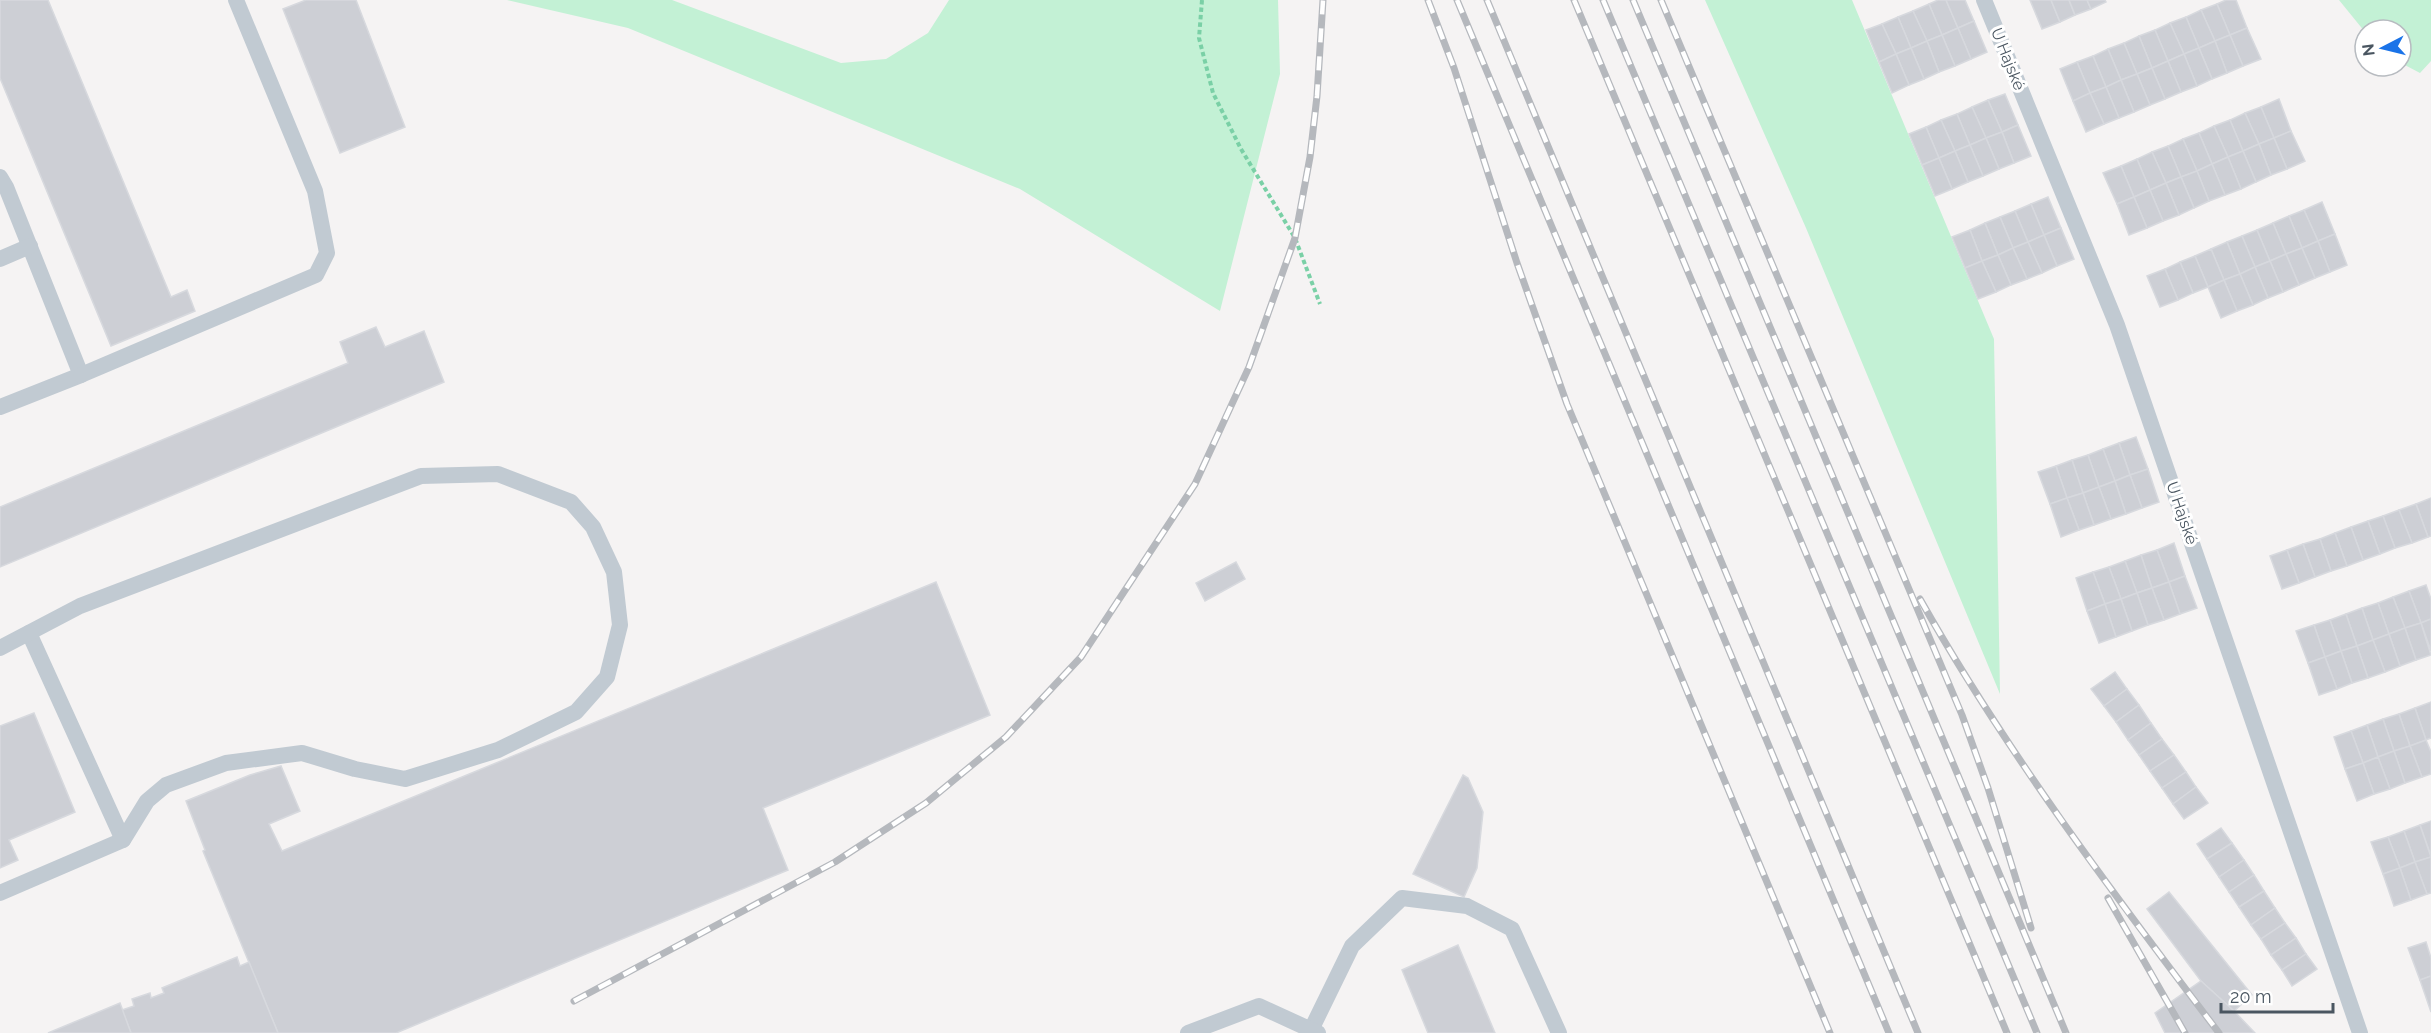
<svg xmlns="http://www.w3.org/2000/svg" width="2431" height="1033" font-family="Raleway,sans-serif">
<style>
.green{fill:#c3f1d5}
.building{fill:#cdcfd5;stroke:#d7d9de;stroke-width:1.5}
.lines{fill:none;stroke-linecap:round;stroke-linejoin:round}
.path{stroke:#7ad0a6;stroke-width:4;stroke-dasharray:4.5 3;stroke-linecap:butt}
.service{stroke:#c1cad2;stroke-width:16}
.rail-casing{stroke:#b5b8bd;stroke-width:7}
.rail{stroke:#fff;stroke-width:4.5;stroke-dasharray:14;stroke-linecap:butt}
.labels{text-anchor:middle;dominant-baseline:central;stroke-width:6;stroke-linejoin:round;paint-order:stroke}
.street-label{font-size:16px;fill:#4a5661;stroke:#fff}
</style>
<rect width="100%" height="100%" fill="#f5f3f3"/>
<!-- green -->
<g class="green">
<polygon points="507,0 672,0 841,63 886,59 928,33 949,0 1278,0 1280,74 1220,311 1020,189 628,28"/>
<polygon points="1705,0 1852,0 1994,339 2000,694 1806,228"/>
<polygon points="2339,0 2431,0 2431,61 2420,73 2401,63 2401,30 2365,32"/>
</g>
<!-- building -->
<g class="building">
<polygon points="0,0 48,0 171,297 187,290 195,311 111,346 0,78"/>
<polygon points="306,0 356,0 405,127 340,153 283,9"/>
<polygon points="1938,0 1946,0 1958,28 1942,35 1929,4"/>
<polygon points="1946,0 1965,0 1974,21 1958,28"/>
<polygon points="2030,0 2051,0 2060,22 2042,29"/>
<polygon points="2051,0 2069,0 2075,15 2060,22"/>
<polygon points="2069,0 2087,0 2091,9 2075,15"/>
<polygon points="2087,0 2105,0 2106,2 2091,9"/>
<polygon points="2226,0 2236,0 2247,28 2230,35 2217,4"/>
<polygon points="1929,4 1942,35 1927,41 1913,11"/>
<polygon points="2217,4 2230,35 2215,41 2201,10"/>
<polygon points="2201,10 2215,41 2199,48 2186,17"/>
<polygon points="1913,11 1927,41 1911,48 1898,17"/>
<polygon points="1898,17 1911,48 1896,54 1882,24"/>
<polygon points="2186,17 2199,48 2184,54 2170,23"/>
<polygon points="1974,21 1987,52 1971,59 1958,28"/>
<polygon points="2170,23 2184,54 2168,61 2155,30"/>
<polygon points="1882,24 1896,54 1879,62 1866,30"/>
<polygon points="1958,28 1971,59 1955,66 1942,35"/>
<polygon points="2247,28 2261,59 2243,66 2230,35"/>
<polygon points="2155,30 2168,61 2152,68 2139,36"/>
<polygon points="1942,35 1955,66 1939,72 1927,41"/>
<polygon points="2230,35 2243,66 2227,73 2215,41"/>
<polygon points="2139,36 2152,68 2137,74 2124,43"/>
<polygon points="1927,41 1939,72 1924,79 1911,48"/>
<polygon points="2215,41 2227,73 2212,79 2199,48"/>
<polygon points="2124,43 2137,74 2121,80 2108,49"/>
<polygon points="1911,48 1924,79 1909,85 1896,54"/>
<polygon points="2199,48 2212,79 2197,86 2184,54"/>
<polygon points="2108,49 2121,80 2106,87 2093,56"/>
<polygon points="1896,54 1909,85 1892,93 1879,62"/>
<polygon points="2184,54 2197,86 2181,92 2168,61"/>
<polygon points="2093,56 2106,87 2090,93 2077,62"/>
<polygon points="2168,61 2181,92 2165,99 2152,68"/>
<polygon points="2077,62 2090,93 2073,101 2060,69"/>
<polygon points="2152,68 2165,99 2150,105 2137,74"/>
<polygon points="2137,74 2150,105 2134,112 2121,80"/>
<polygon points="2121,80 2134,112 2119,118 2106,87"/>
<polygon points="2106,87 2119,118 2104,124 2090,93"/>
<polygon points="2090,93 2104,124 2086,132 2073,101"/>
<polygon points="2005,94 2018,125 2002,132 1988,100"/>
<polygon points="2279,99 2291,131 2274,138 2261,107"/>
<polygon points="1988,100 2002,132 1986,138 1972,107"/>
<polygon points="1972,107 1986,138 1970,145 1957,114"/>
<polygon points="2261,107 2274,138 2259,144 2245,113"/>
<polygon points="2245,113 2259,144 2243,151 2230,120"/>
<polygon points="1957,114 1970,145 1955,151 1941,120"/>
<polygon points="1941,120 1955,151 1939,158 1926,127"/>
<polygon points="2230,120 2243,151 2228,157 2214,126"/>
<polygon points="2018,125 2031,156 2014,163 2002,132"/>
<polygon points="2214,126 2228,157 2212,164 2199,133"/>
<polygon points="1926,127 1939,158 1922,165 1909,134"/>
<polygon points="2291,131 2305,161 2287,169 2274,138"/>
<polygon points="2002,132 2014,163 1999,169 1986,138"/>
<polygon points="2199,133 2212,164 2197,171 2183,139"/>
<polygon points="1986,138 1999,169 1983,176 1970,145"/>
<polygon points="2274,138 2287,169 2271,175 2259,144"/>
<polygon points="2183,139 2197,171 2181,177 2168,146"/>
<polygon points="2259,144 2271,175 2256,182 2243,151"/>
<polygon points="1970,145 1983,176 1968,182 1955,151"/>
<polygon points="2168,146 2181,177 2166,183 2152,152"/>
<polygon points="1955,151 1968,182 1952,189 1939,158"/>
<polygon points="2243,151 2256,182 2241,189 2228,157"/>
<polygon points="2152,152 2166,183 2150,190 2137,159"/>
<polygon points="2228,157 2241,189 2225,195 2212,164"/>
<polygon points="1939,158 1952,189 1935,196 1922,165"/>
<polygon points="2137,159 2150,190 2134,197 2121,166"/>
<polygon points="2212,164 2225,195 2209,201 2197,171"/>
<polygon points="2121,166 2134,197 2117,204 2103,173"/>
<polygon points="2197,171 2209,201 2194,208 2181,177"/>
<polygon points="2181,177 2194,208 2179,215 2166,183"/>
<polygon points="2166,183 2179,215 2163,221 2150,190"/>
<polygon points="2150,190 2163,221 2147,228 2134,197"/>
<polygon points="2048,197 2061,228 2044,235 2031,204"/>
<polygon points="2134,197 2147,228 2129,235 2117,204"/>
<polygon points="2322,202 2335,234 2318,241 2304,210"/>
<polygon points="2031,204 2044,235 2028,242 2015,211"/>
<polygon points="2304,210 2318,241 2302,248 2289,216"/>
<polygon points="2015,211 2028,242 2013,248 2000,217"/>
<polygon points="2289,216 2302,248 2286,254 2273,223"/>
<polygon points="2000,217 2013,248 1998,255 1985,223"/>
<polygon points="1985,223 1998,255 1982,261 1970,230"/>
<polygon points="2273,223 2286,254 2270,261 2257,230"/>
<polygon points="2061,228 2074,259 2057,266 2044,235"/>
<polygon points="1970,230 1982,261 1965,268 1952,237"/>
<polygon points="2257,230 2270,261 2255,267 2242,236"/>
<polygon points="2335,234 2347,265 2330,272 2318,241"/>
<polygon points="2044,235 2057,266 2042,273 2028,242"/>
<polygon points="2242,236 2255,267 2240,274 2227,242"/>
<polygon points="2318,241 2330,272 2315,278 2302,248"/>
<polygon points="2028,242 2042,273 2027,279 2013,248"/>
<polygon points="2227,242 2240,274 2224,280 2211,249"/>
<polygon points="2013,248 2027,279 2011,285 1998,255"/>
<polygon points="2302,248 2315,278 2299,285 2286,254"/>
<polygon points="2211,249 2224,280 2208,287 2195,256"/>
<polygon points="2286,254 2299,285 2283,292 2270,261"/>
<polygon points="1998,255 2011,285 1996,292 1982,261"/>
<polygon points="2195,256 2208,287 2193,293 2180,262"/>
<polygon points="1982,261 1996,292 1978,299 1965,268"/>
<polygon points="2270,261 2283,292 2268,298 2255,267"/>
<polygon points="2180,262 2193,293 2178,300 2165,269"/>
<polygon points="2255,267 2268,298 2253,305 2240,274"/>
<polygon points="2165,269 2178,300 2160,307 2147,276"/>
<polygon points="2240,274 2253,305 2237,311 2224,280"/>
<polygon points="2224,280 2237,311 2221,318 2208,287"/>
<polygon points="376,327 385,347 424,331 444,382 0,567 0,507 348,363 340,342"/>
<polygon points="2136,437 2148,469 2130,475 2119,443"/>
<polygon points="2119,443 2130,475 2115,481 2103,449"/>
<polygon points="2103,449 2115,481 2099,487 2088,455"/>
<polygon points="2088,455 2099,487 2083,493 2072,460"/>
<polygon points="2072,460 2083,493 2067,498 2056,466"/>
<polygon points="2056,466 2067,498 2050,504 2038,472"/>
<polygon points="2148,469 2159,502 2142,508 2130,475"/>
<polygon points="2130,475 2142,508 2126,514 2115,481"/>
<polygon points="2115,481 2126,514 2111,519 2099,487"/>
<polygon points="2099,487 2111,519 2094,525 2083,493"/>
<polygon points="2083,493 2094,525 2079,530 2067,498"/>
<polygon points="2067,498 2079,530 2061,537 2050,504"/>
<polygon points="2431,498 2431,536 2428,537 2416,504"/>
<polygon points="2416,504 2428,537 2412,543 2399,510"/>
<polygon points="2399,510 2412,543 2395,548 2383,516"/>
<polygon points="2383,516 2395,548 2380,554 2368,521"/>
<polygon points="2368,521 2380,554 2363,560 2351,527"/>
<polygon points="2351,527 2363,560 2347,566 2335,533"/>
<polygon points="2335,533 2347,566 2331,571 2320,539"/>
<polygon points="2320,539 2331,571 2315,577 2303,544"/>
<polygon points="2174,543 2185,576 2169,582 2157,550"/>
<polygon points="2303,544 2315,577 2299,583 2287,550"/>
<polygon points="2157,550 2169,582 2152,588 2141,555"/>
<polygon points="2287,550 2299,583 2282,589 2270,556"/>
<polygon points="2141,555 2152,588 2137,593 2125,561"/>
<polygon points="2125,561 2137,593 2121,599 2109,567"/>
<polygon points="1236,562 1245,579 1205,601 1196,583"/>
<polygon points="2109,567 2121,599 2105,604 2093,572"/>
<polygon points="2093,572 2105,604 2087,611 2076,578"/>
<polygon points="2185,576 2197,608 2180,614 2169,582"/>
<polygon points="936,582 990,715 763,808 788,870 396,1033 278,1033 203,851 205,850 186,801 250,775 281,766 300,811 269,824 282,851"/>
<polygon points="2169,582 2180,614 2164,620 2152,588"/>
<polygon points="2426,585 2431,599 2431,619 2421,623 2409,591"/>
<polygon points="2152,588 2164,620 2148,625 2137,593"/>
<polygon points="2409,591 2421,623 2405,628 2393,597"/>
<polygon points="2137,593 2148,625 2132,631 2121,599"/>
<polygon points="2393,597 2405,628 2389,634 2378,603"/>
<polygon points="2121,599 2132,631 2116,637 2105,604"/>
<polygon points="2378,603 2389,634 2373,640 2362,608"/>
<polygon points="2105,604 2116,637 2099,643 2087,611"/>
<polygon points="2362,608 2373,640 2357,646 2346,614"/>
<polygon points="2346,614 2357,646 2341,651 2330,620"/>
<polygon points="2431,619 2431,651 2421,623"/>
<polygon points="2330,620 2341,651 2325,657 2314,625"/>
<polygon points="2421,623 2431,655 2416,660 2405,628"/>
<polygon points="2314,625 2325,657 2308,663 2296,631"/>
<polygon points="2405,628 2416,660 2400,666 2389,634"/>
<polygon points="2389,634 2400,666 2385,672 2373,640"/>
<polygon points="2373,640 2385,672 2368,678 2357,646"/>
<polygon points="2357,646 2368,678 2352,683 2341,651"/>
<polygon points="2341,651 2352,683 2337,689 2325,657"/>
<polygon points="2325,657 2337,689 2319,695 2308,663"/>
<polygon points="2115,672 2127,689 2104,706 2091,689"/>
<polygon points="2127,689 2139,705 2116,722 2104,706"/>
<polygon points="2431,702 2431,738 2426,740 2415,708"/>
<polygon points="2139,705 2151,723 2128,740 2116,722"/>
<polygon points="2415,708 2426,740 2410,746 2399,714"/>
<polygon points="34,713 75,812 9,840 18,860 0,868 0,726"/>
<polygon points="2399,714 2410,746 2394,751 2383,719"/>
<polygon points="2383,719 2394,751 2378,757 2367,725"/>
<polygon points="2151,723 2162,739 2139,755 2128,740"/>
<polygon points="2367,725 2378,757 2363,763 2351,731"/>
<polygon points="2351,731 2363,763 2345,769 2334,737"/>
<polygon points="2162,739 2174,755 2150,771 2139,755"/>
<polygon points="2426,740 2431,752 2431,774 2422,777 2410,746"/>
<polygon points="2410,746 2422,777 2405,783 2394,751"/>
<polygon points="2394,751 2405,783 2390,789 2378,757"/>
<polygon points="2174,755 2186,772 2162,788 2150,771"/>
<polygon points="2378,757 2390,789 2374,794 2363,763"/>
<polygon points="2363,763 2374,794 2357,801 2345,769"/>
<polygon points="2186,772 2196,787 2173,804 2162,788"/>
<polygon points="1463,775 1468,778 1483,812 1477,868 1464,897 1413,874"/>
<polygon points="2196,787 2208,803 2184,819 2173,804"/>
<polygon points="2431,821 2431,856 2420,825"/>
<polygon points="2420,825 2431,857 2415,862 2404,831"/>
<polygon points="2221,828 2232,843 2207,859 2197,844"/>
<polygon points="2404,831 2415,862 2400,868 2388,837"/>
<polygon points="2388,837 2400,868 2383,874 2371,842"/>
<polygon points="2232,843 2244,860 2219,877 2207,859"/>
<polygon points="2431,857 2431,893 2427,894 2415,862"/>
<polygon points="2244,860 2254,875 2229,892 2219,877"/>
<polygon points="2415,862 2427,894 2411,900 2400,868"/>
<polygon points="2400,868 2411,900 2394,906 2383,874"/>
<polygon points="2254,875 2264,891 2239,907 2229,892"/>
<polygon points="2264,891 2275,908 2251,925 2239,907"/>
<polygon points="2169,892 2252,995 2234,1011 2201,981 2147,909"/>
<polygon points="2275,908 2285,923 2261,939 2251,925"/>
<polygon points="2285,923 2296,938 2271,955 2261,939"/>
<polygon points="2296,938 2306,954 2282,970 2271,955"/>
<polygon points="2426,942 2431,958 2431,976 2420,980 2408,948"/>
<polygon points="1458,945 1495,1033 1428,1033 1402,970"/>
<polygon points="2306,954 2317,969 2292,986 2282,970"/>
<polygon points="237,957 240,966 249,962 278,1033 131,1033 122,1010 134,1006 132,999 150,993 151,998 164,993 162,988"/>
<polygon points="2431,976 2431,1012 2420,980"/>
<polygon points="2201,981 2234,1011 2255,1033 2165,1033 2155,1013"/>
<polygon points="120,1003 131,1033 48,1033"/>
</g>
<g class="lines">
<!-- path -->
<polyline class="path" points="1202,0 1199,38 1213,93 1241,149 1295,238 1320,304"/>
<!-- service -->
<g class="service">
<polyline points="1984,0 2117,325 2360,1033"/>
<polyline points="0,177 6,187 81,375 0,407"/>
<polyline points="0,259 30,246"/>
<polyline points="81,375 316,275 327,253 315,191 236,0"/>
<polyline points="29,633 123,840"/>
<polyline points="0,648 80,606 421,476 498,474 571,502 593,527 614,572 620,625 607,677 576,712 498,750 405,779 355,769 302,753 226,763 166,785 147,801 123,840 0,893"/>
<polyline points="1311,1030 1352,946 1402,898 1467,906 1512,929 1559,1033"/>
<polyline points="1188,1033 1259,1006 1318,1033"/>
</g>
<defs>
<g id="rail">
<polyline points="1428,0 1454,68 1517,263 1567,404 1830,1033"/>
<polyline points="1457,0 1889,1033"/>
<polyline points="1487,0 1918,1033"/>
<polyline points="1574,0 2007,1033"/>
<polyline points="1603,0 2037,1033"/>
<polyline points="1633,0 2066,1033"/>
<polyline points="1661,0 1962,715 1988,788 2031,928"/>
<path d="M1920,599c86,153 193,294 299,434"/>
<polyline points="2108,898 2185,1033"/>
<polyline points="574,1001 835,862 926,803 1006,737 1081,657 1195,484 1249,367 1295,238 1310,157 1317,96 1323,0"/>
</g>
</defs>
<!-- rail casing -->
<use href="#rail" class="rail-casing"/>
<!-- rail -->
<use href="#rail" class="rail"/>
</g>
<g class="labels">
<!-- street labels -->
<g class="street-label">
<text transform="translate(2008 59) rotate(68)">U Hajské</text>
<text transform="translate(2182 513) rotate(71)">U Hajské</text>
</g>
</g>
<!-- north arrow -->
<g transform="translate(2383 48) rotate(263)"><circle r="28" fill="#ffffff" stroke="#b7bbc0" stroke-width="1.5"/>
<path d="M0-4.5L10 22L0 15L-10 22Z" fill="#1a73e8"/>
<text y="-9" font-size="16" font-weight="bold" text-anchor="middle" fill="#4a5661">N</text>
</g>
<!-- scale -->
<path d="M2221 1003v9h112v-9" fill="none" stroke="#4a5661" stroke-width="3"/>
<text x="2230" y="1003" font-size="18" fill="#4a5661" stroke="#ffffff" stroke-width="4.5" paint-order="stroke">20 m</text>
</svg>
